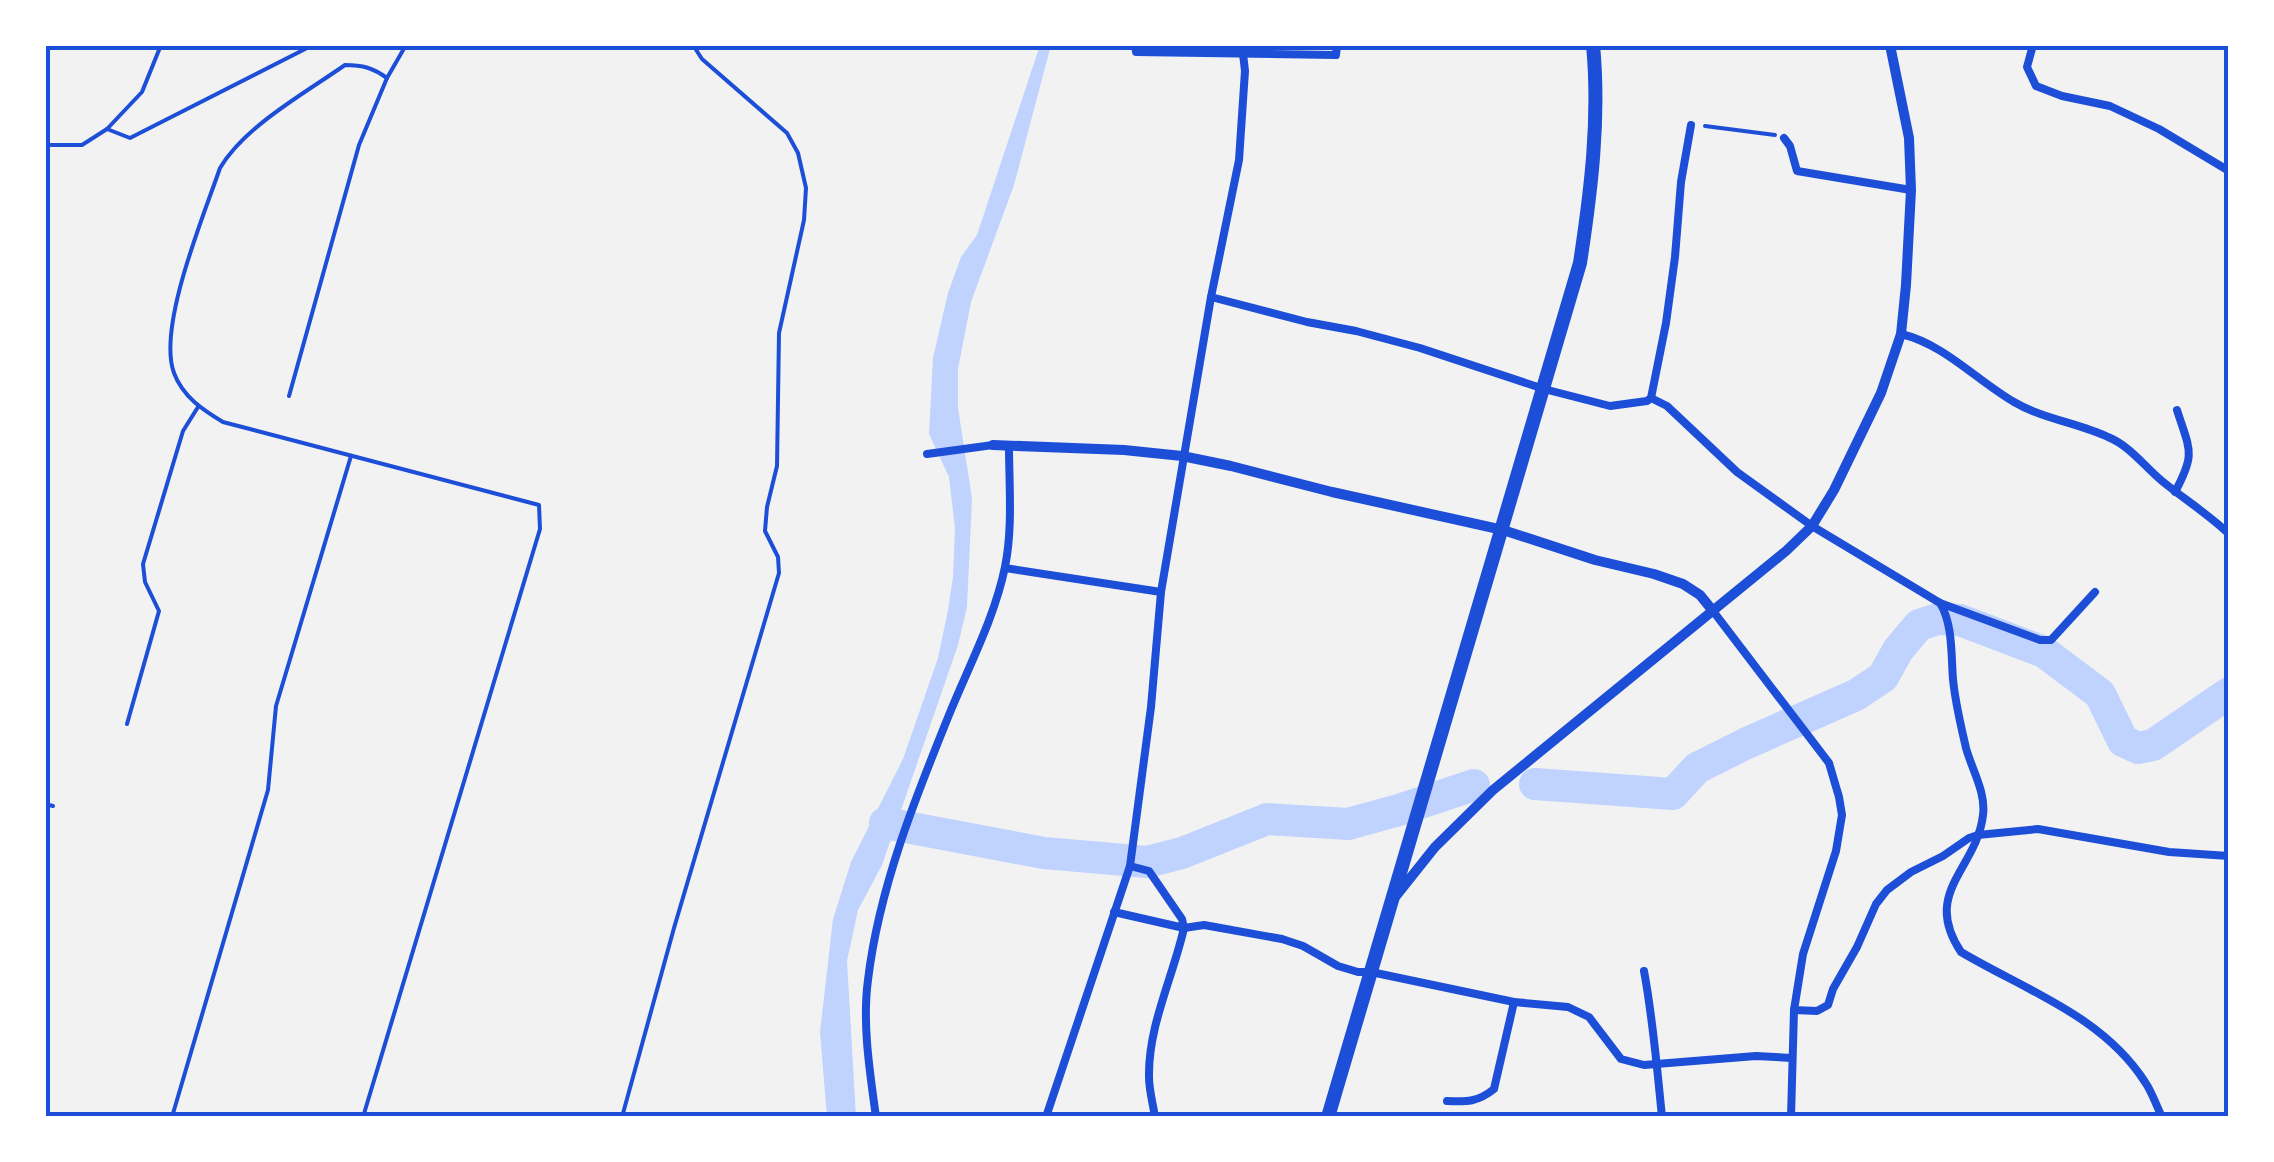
<svg xmlns="http://www.w3.org/2000/svg" width="2274" height="1162" font-family="Lato,sans-serif">
<style>
.water{fill:#bfd3fe}
.lines{fill:none;stroke-linecap:round;stroke-linejoin:round}
.river{stroke:#bfd3fe;stroke-width:32}
.path{stroke:#1d4ed8;stroke-width:4}
.service{stroke:#1d4ed8;stroke-width:4}
.minor{stroke:#1d4ed8;stroke-width:8}
.tertiary{stroke:#1d4ed8;stroke-width:10}
.trunk{stroke:#1d4ed8;stroke-width:14}
.neatline{fill:none;stroke:#1d4ed8;stroke-width:4}
</style>
<rect width="100%" height="100%" fill="#f2f2f2"/>
<!-- water -->
<polygon class="water" points="1040,45 1051,45 1014,185 971,302 958,369 958,408 972,498 967,607 958,645 882,865 858,910 847,961 856,1117 827,1117 820,1032 833,919 851,862 903,759 938,658 948,610 953,577 955,528 949,477 929,434 933,358 948,293 961,257 977,235"/>
<g class="lines">
<!-- river -->
<g class="river">
<polyline points="1535,784 1673,794 1697,768 1747,743 1856,695 1883,677 1898,650 1919,625 1938,619 1960,620 2044,652 2100,694 2123,741 2138,748 2153,745 2229,693"/>
<polyline points="885,823 1044,853 1147,862 1182,853 1267,819 1348,824 1399,810 1474,785"/>
</g>
<!-- path -->
<polyline class="path" points="1705,126 1775,135"/>
<!-- service -->
<g class="service">
<polyline points="107,129 130,138 313,45"/>
<polyline points="45,145 82,145 107,129 142,92 161,45"/>
<polyline points="289,396 359,145 387,78"/>
<polyline points="127,724 159,611 145,582 143,564 183,431 198,407"/>
<polyline points="45,804 53,806"/>
<polyline points="172,1117 268,790 276,706 351,456"/>
<path d="M363,1117l177,-588 -1,-24 -316,-83c-20,-12 -40,-25 -49,-49 -17,-46 30,-158 46,-205 25,-42 85,-75 125,-103 18,0 28,3 42,13l19,-33"/>
<polyline points="622,1117 674,928 779,573 778,557 765,531 767,507 777,466 779,333 804,220 806,188 798,153 787,133 702,59 693,45"/>
</g>
<!-- minor -->
<g class="minor">
<polyline points="1135,45 1136,52 1336,55 1337,45"/>
<polyline points="2033,45 2027,67 2036,86 2062,96 2110,106 2159,129 2229,171"/>
<polyline points="1784,138 1790,146 1797,171 1911,190"/>
<polyline points="1211,297 1307,322 1356,331 1420,348 1544,389 1610,406 1647,401 1651,398 1666,323 1675,257 1681,182 1691,125"/>
<path d="M1901,334c43,10 75,46 113,68 29,17 64,21 94,35 22,9 36,29 54,44 22,18 46,33 67,53"/>
<polyline points="1651,398 1667,406 1737,472 1812,526 1940,603 2040,640 2051,640 2095,592"/>
<polyline points="927,454 993,445"/>
<path d="M2175,492c21,-39 15,-41 2,-82"/>
<polyline points="1005,568 1161,592"/>
<path d="M1940,603c13,21 11,52 13,76 2,23 8,47 13,69 6,22 20,44 17,67 -6,54 -62,77 -22,137 64,38 142,64 184,130 7,10 11,23 17,35"/>
<polyline points="1713,611 1829,763 1839,797 1842,815 1836,851 1803,954 1794,1010 1791,1117"/>
<path d="M1130,866l19,5 33,48 2,9c-11,49 -36,98 -35,149 0,13 4,27 6,40"/>
<polyline points="1114,912 1184,928 1204,925 1282,939 1303,946 1338,966 1358,972 1371,972 1514,1002 1568,1007 1589,1017 1621,1059 1644,1065 1756,1056 1792,1058"/>
<path d="M1644,971c9,48 13,97 18,146"/>
<polyline points="1794,1010 1817,1011 1828,1005 1833,989 1857,947 1876,904 1887,890 1911,872 1943,856 1969,838 1978,835 2038,829 2169,852 2229,856"/>
<path d="M1447,1101c20,1 31,1 47,-12l20,-87"/>
<path d="M876,1117c-6,-44 -14,-93 -8,-137 11,-93 48,-184 83,-270 19,-46 44,-94 54,-143 8,-40 4,-82 4,-122"/>
<polyline points="1046,1117 1130,866 1151,707 1161,592 1211,297 1239,160 1245,71 1242,45"/>
</g>
<!-- tertiary -->
<g class="tertiary">
<polyline points="993,445 1124,450 1182,456 1231,466 1332,492 1503,530 1595,560 1654,574 1683,584 1700,595 1713,611"/>
<polyline points="1396,896 1435,847 1493,790 1786,551 1812,526 1834,490 1881,393 1901,334 1906,285 1911,190 1909,138 1890,45"/>
</g>
<!-- trunk -->
<path class="trunk" d="M1328,1117l252,-854c11,-72 20,-145 13,-218"/>
</g>
<!-- border -->
<rect width="2274" height="1162" fill="none" stroke="#ffffff" stroke-width="95"/>
<rect x="48" y="48" width="2178" height="1066" class="neatline"/>
</svg>
